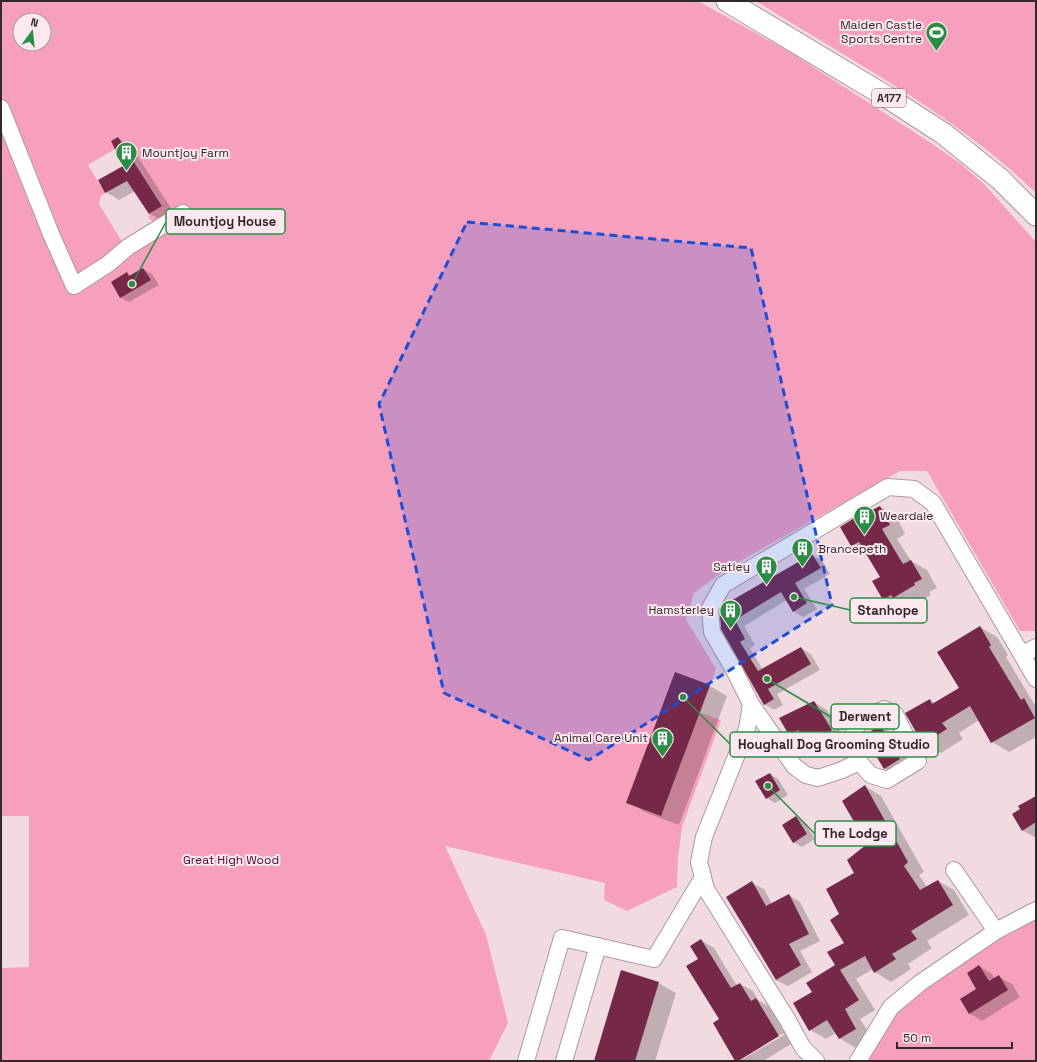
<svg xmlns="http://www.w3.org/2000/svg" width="1037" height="1062" font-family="'Space Grotesk',sans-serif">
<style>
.green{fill:#f6a0bd;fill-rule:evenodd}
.shadow{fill:#0003;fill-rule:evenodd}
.building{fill:#752847}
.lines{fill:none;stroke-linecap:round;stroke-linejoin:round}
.minor-casing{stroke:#ae979e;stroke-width:18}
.major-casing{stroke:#ae979e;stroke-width:23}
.minor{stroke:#fff;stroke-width:16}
.major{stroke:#fff;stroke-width:21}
.marked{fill:#1d4ed8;fill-opacity:0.2;stroke:#1d4ed8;stroke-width:3;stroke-dasharray:8 5;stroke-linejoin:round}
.labels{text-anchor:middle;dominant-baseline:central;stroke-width:4;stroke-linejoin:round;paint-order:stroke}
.shield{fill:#fce8ee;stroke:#6e6266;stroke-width:1}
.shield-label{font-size:11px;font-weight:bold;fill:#31282b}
.poi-label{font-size:12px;fill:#31282b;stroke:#fce8ee;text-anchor:end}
.park-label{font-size:12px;fill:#58082f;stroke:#fce8ee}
.leader{fill:none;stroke:#298e44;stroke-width:1.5}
.callout-dot{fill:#298e44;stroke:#fce8ee;stroke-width:1.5}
.callout{fill:#fce8ee;stroke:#298e44;stroke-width:1.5}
.callout-label{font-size:13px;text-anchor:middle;font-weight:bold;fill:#31282b}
</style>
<rect width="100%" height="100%" fill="#f2dae1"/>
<!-- green -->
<g class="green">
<path d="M1,1h697l95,53 138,89 30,21 24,21 51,57v389h-16l-93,-160h-27l-172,97 -34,25 -8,26 30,50 -16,44 21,7 -39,107 -4,31 -1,29 -50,24 -23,-11 1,-17 -160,-37 41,89 22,88 -19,38h-488v-93l28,-1v-151h-28zM20,20h24v24h-24zM123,144l39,61 -14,11 5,6 -29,23 -25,-41 2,-8 4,-3 -17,-28z"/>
<path d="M756,1h280v192c-82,-80 -184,-131 -280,-192z"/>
<polygon points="1036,910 1036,1061 858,1061 891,1007"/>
</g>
<!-- shadow -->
<g class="shadow">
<polygon points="118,138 131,146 174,213 163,221 150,214 135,191 119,200 106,192 125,166"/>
<polygon points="143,269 152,274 159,285 129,302 121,298 127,274 131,276"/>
<polygon points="880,507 896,516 905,534 897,539 911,561 927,570 937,588 929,592 931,595 910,607 907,605 900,609 884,599 881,577 868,555 852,545 869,510 871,511"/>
<polygon points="812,555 822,560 830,574 804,589 817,609 803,617 793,611 787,600 744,626 755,645 750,648 763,670 801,648 811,654 820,670 777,694 783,705 774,710 764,704 722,629"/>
<polygon points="980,627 997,637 1008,655 1006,657 1036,707 1036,737 1009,752 992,742 979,720 959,733 963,739 941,753 924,743 930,700 935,703 960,688"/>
<polygon points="676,673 710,686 727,696 679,825 645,812 628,802"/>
<polygon points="814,702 827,710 844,737 821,752 808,744 805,740 803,742 790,734"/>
<polygon points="880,726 888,731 908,764 893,773 884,768"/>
<polygon points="770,774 778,779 788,795 775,803 767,798"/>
<polygon points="865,786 881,796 924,872 919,875 927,887 938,881 954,890 969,915 927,941 932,948 908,964 911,969 891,982 875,972 873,969 856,979 875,1010 860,1019 872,1038 856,1048 839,1038 836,1033 826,1039 810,1030 813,992 836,965 845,943 841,914 855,873 868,844"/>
<polygon points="1036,796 1036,838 1022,830 1022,809"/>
<polygon points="796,817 804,822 815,839 802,847 793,842"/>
<polygon points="752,883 764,889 772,904 789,895 800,902 820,941 800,951 812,972 788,986 776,980"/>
<path d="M701,940l13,8 23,38 3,-2 13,7 5,9 11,6 22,38 -28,17h-27l-36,-102zM783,1033l1,2 -43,25v-2z"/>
<polygon points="979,966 992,974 995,979 999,977 1012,984 1020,997 982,1021 969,1013 978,989"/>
<polygon points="658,983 676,993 655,1061 595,1061"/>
</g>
<!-- building -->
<g class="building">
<polygon points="118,137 162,206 149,214 127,181 105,193 98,180 123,166 111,141"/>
<polygon points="143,268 151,280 120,298 111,282 127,272 129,276"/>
<polygon points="880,506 890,525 882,529 903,564 911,560 922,579 914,583 915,585 893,598 891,595 883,600 872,581 880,577 859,542 851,546 840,527 869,509 870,511"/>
<polygon points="812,554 821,568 795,583 807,603 793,612 781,592 735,620 745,639 740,642 758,671 801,647 811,664 768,689 774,699 764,705 721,629 720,616 727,613 722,606"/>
<polygon points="980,626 991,645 989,647 1021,700 1024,698 1035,718 991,743 970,706 942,723 947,729 923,744 905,713 930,699 932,704 959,688 937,652"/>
<polygon points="675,672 710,685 661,816 626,803"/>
<polygon points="814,701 832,730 807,745 798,730 789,735 779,718"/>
<polygon points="880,725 900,759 884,769 864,736"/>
<polygon points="770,773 780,790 766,799 755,781"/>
<polygon points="865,785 908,862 904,866 920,890 938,880 953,905 911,931 917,939 892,954 896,959 874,973 865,956 840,970 859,1000 845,1009 856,1029 839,1039 827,1020 809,1031 793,1003 812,992 806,983 835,965 827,952 844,943 830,920 839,914 826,889 854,873 847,860 867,844 842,801"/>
<polygon points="1036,796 1036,822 1022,831 1012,814 1020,809 1018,806"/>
<polygon points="796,816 807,834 793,843 782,825"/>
<polygon points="752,881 766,906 789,894 809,934 789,944 801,965 776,980 726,897"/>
<polygon points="701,939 731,988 740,983 751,1001 756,998 779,1036 738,1061 735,1061 713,1023 719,1019 686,966 698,959 690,946"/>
<polygon points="979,965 989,981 999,975 1008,990 969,1014 960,999 976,989 967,973"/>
<polygon points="621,970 659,982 635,1061 594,1061"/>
</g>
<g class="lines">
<defs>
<g id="minor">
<polyline points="1,108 51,234 74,286 108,264 128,247 183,213"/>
<polyline points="1022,655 1036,647"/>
<polyline points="751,704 747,729 704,837 699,862 706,889 787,1019 803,1048 816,1061"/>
<polygon points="884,709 895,714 918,761 887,780 871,775 859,762 854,751 854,733 858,723"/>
<polyline points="859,762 842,770 818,778 806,775 794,766 751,704 734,670 712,632 710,608 723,585 888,487 914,489 933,503 1036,679"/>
<polyline points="954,870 996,931"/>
<polyline points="526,1061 562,938 654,959 703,877"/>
<polyline points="564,1061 598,946"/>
<polyline points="858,1061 891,1007 920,983 996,931 1036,910"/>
</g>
<polyline id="major" points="727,1 887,97 944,134 1000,179 1036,215"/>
</defs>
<!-- minor casing -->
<use href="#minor" class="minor-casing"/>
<!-- major casing -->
<use href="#major" class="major-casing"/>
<!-- minor -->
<use href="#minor" class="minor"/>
<!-- major -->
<use href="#major" class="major"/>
</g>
<!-- marked area -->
<path class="marked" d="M467,222l284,26 81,357 -243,155 -145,-67 -65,-289z"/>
<!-- icons -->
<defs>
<symbol id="stadium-pin" viewBox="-11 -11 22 30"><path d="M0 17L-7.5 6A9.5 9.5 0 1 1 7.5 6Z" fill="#298e44" stroke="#fce8ee"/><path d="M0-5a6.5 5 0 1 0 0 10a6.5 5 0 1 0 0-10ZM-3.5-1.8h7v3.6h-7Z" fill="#fff"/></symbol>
<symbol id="building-pin" viewBox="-11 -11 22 30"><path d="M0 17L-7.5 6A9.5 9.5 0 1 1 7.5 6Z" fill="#298e44" stroke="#fce8ee"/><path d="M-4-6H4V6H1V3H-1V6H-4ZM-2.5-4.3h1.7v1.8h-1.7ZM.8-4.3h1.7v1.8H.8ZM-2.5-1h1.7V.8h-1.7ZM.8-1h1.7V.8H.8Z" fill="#fff"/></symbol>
</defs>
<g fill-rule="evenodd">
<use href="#stadium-pin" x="924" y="20" width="25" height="34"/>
<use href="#building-pin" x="114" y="140" width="25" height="34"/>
<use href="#building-pin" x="852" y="504" width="25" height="34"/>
<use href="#building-pin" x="790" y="536" width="25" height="34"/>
<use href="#building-pin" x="754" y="554" width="25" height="34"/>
<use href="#building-pin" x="718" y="598" width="25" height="34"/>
<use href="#building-pin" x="650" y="726" width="25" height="34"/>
</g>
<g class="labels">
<!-- shield labels -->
<rect class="shield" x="872" y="89" width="34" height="18" rx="3"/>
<g class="shield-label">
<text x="889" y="98">A177</text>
</g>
<!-- poi labels -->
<g class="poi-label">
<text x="922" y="25">Maiden Castle<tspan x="922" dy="14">Sports Centre</tspan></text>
<text x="142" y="153" text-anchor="start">Mountjoy Farm</text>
<text x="880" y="516" text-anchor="start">Weardale</text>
<text x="818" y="549" text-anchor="start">Brancepeth</text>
<text x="750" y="567">Satley</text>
<text x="714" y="610">Hamsterley</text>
<text x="648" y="738">Animal Care Unit</text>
</g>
<!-- park labels -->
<g class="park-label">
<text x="231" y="860">Great High Wood</text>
</g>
</g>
<!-- callouts -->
<path class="leader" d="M132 284L166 222M794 597L850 610M767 679L831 717M683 697L730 744M768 786L815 834"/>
<g class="callout-dot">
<circle cx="132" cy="284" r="4"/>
<circle cx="794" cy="597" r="4"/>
<circle cx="767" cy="679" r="4"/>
<circle cx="683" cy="697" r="4"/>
<circle cx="768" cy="786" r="4"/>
</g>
<g class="callout">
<rect x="166" y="209" width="119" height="25" rx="4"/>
<rect x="850" y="598" width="77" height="25" rx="4"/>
<rect x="831" y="704" width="68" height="25" rx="4"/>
<rect x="730" y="732" width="208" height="25" rx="4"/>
<rect x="815" y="821" width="81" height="25" rx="4"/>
</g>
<g class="callout-label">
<text x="225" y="226">Mountjoy House</text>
<text x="888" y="615">Stanhope</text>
<text x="865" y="721">Derwent</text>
<text x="834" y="749">Houghall Dog Grooming Studio</text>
<text x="855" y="838">The Lodge</text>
</g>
<!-- border -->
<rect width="1037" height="1062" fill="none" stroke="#31282b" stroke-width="4"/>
<!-- north arrow -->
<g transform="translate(32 32) rotate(15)"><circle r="19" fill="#fce8ee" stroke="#ab9ba0"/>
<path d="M0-3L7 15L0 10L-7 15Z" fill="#298e44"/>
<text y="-6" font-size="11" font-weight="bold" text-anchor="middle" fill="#31282b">N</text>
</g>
<!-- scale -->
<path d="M897 1042v6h115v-6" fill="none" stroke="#31282b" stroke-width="2"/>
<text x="903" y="1042" font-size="12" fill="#31282b" stroke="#fce8ee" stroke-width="3" paint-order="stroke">50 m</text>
</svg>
